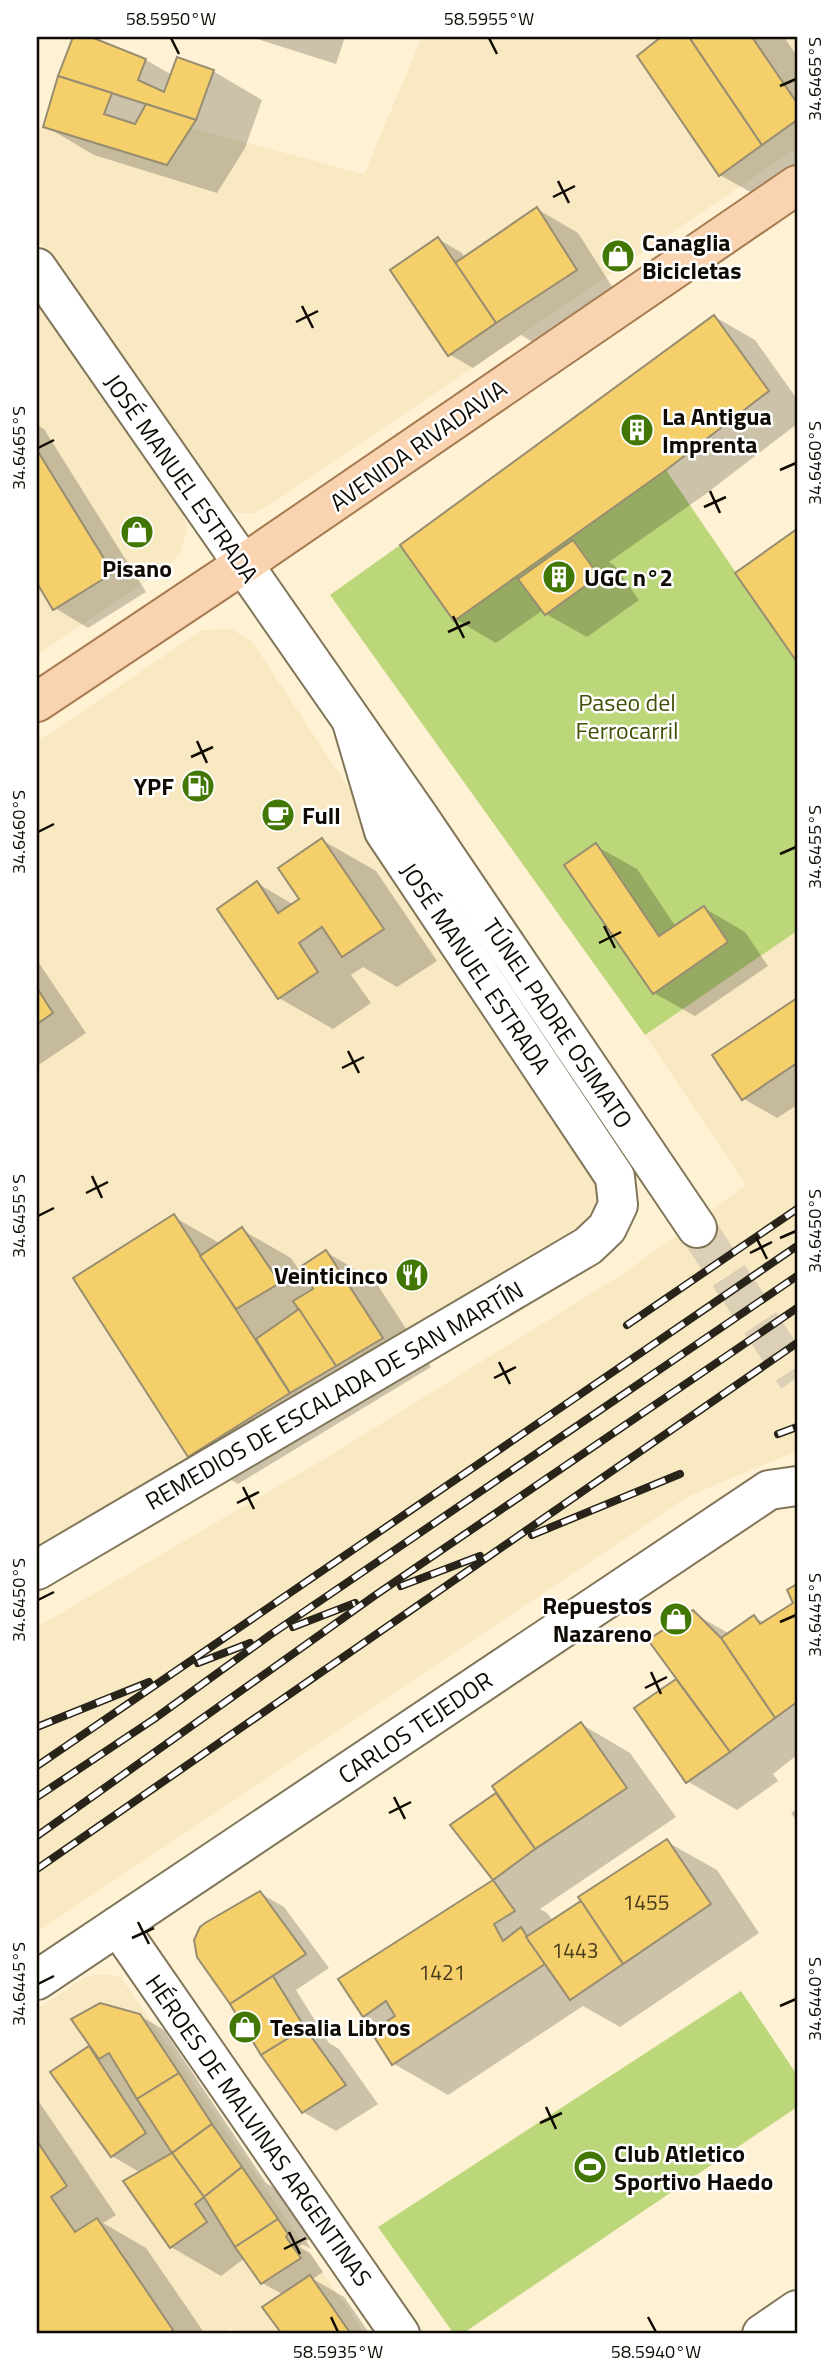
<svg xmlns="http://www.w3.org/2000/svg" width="834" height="2371" font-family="'Titillium Web',sans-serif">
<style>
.built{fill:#f8e9c3}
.green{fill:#bcd67a}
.shadow{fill:#0003}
.building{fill:#f5cf6a;stroke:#988d71;stroke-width:2}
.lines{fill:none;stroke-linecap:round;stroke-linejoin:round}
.minor-tunnel{stroke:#dbcfb5;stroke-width:38;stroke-dasharray:38 19;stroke-linecap:butt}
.minor-casing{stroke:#81765a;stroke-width:42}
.major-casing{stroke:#a57b52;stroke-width:42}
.minor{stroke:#fff;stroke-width:38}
.major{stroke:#fad4b0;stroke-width:38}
.rail-casing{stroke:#29241a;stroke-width:8}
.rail{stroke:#fff;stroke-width:5;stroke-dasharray:16;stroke-linecap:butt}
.ticks{fill:none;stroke:#0f0b03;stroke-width:2.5}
.labels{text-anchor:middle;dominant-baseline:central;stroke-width:5;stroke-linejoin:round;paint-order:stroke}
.number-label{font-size:21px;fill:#483c1d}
.poi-label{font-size:24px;font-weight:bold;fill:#0f0b03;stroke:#fff;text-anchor:start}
.street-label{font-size:24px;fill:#0f0b03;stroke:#fff}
.park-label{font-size:24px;fill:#3f4f05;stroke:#fff}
.neatline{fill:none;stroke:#0f0b03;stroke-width:2.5}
.ticks-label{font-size:18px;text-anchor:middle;fill:#0f0b03}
</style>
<rect width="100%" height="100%" fill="#fff2d4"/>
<!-- built -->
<g class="built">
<polygon points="422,37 797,37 797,148 274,502 253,514 234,512 221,503 37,238 37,131 43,127 167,165 191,128 364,174"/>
<polygon points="37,301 183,510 187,530 180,554 163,570 37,655"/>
<polygon points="232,629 253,643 603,1173 601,1203 578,1228 37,1547 37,742 202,630"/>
<polygon points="797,931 797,1451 687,1497 37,1932 37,1627 321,1461 624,1273 746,1185 645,1035"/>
<polygon points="104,1974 121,1977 365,2334 236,2334 232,2328 222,2334 37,2334 37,2009 85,1977"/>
</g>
<!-- green -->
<g class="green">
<polygon points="666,470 797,662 797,931 645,1035 330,595 400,545 454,620"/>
<polygon points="741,1991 797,2075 797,2107 462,2334 454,2334 378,2227"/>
</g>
<!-- shadow -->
<g class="shadow">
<polygon points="74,37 88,37 146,60 172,75 213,71 262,100 245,148 217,193 94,155 45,126 59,76"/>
<polygon points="251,37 345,37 336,64"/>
<polygon points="664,37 784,37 797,56 797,183 770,203 720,175 639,56"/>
<polygon points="537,209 578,233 617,294 538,345 521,335 473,368 449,354 438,239 462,253 465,258"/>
<polygon points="715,317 755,340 797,399 797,424 707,493 609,562 614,565 639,600 587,637 546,614 543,610 496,643 455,619"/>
<polygon points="37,425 44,429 146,592 88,628 55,608 37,580"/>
<polygon points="797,532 797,659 737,573"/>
<polygon points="322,840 376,871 437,961 397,987 363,967 351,975 371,1003 333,1029 279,998 257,883 294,905 301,900"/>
<polygon points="596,846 637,869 676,927 704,908 745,932 768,966 695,1016 654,993"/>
<polygon points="37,960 86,1033 37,1066"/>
<polygon points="797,1000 797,1105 777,1118 744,1099 715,1055"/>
<polygon points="174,1217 221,1244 242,1230 291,1258 311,1288 314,1286 326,1252 375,1281 431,1367 238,1484 189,1455"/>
<polygon points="797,1586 797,1755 773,1774 778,1781 737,1810 687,1781 637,1709 679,1679 693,1613 730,1634 754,1617 765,1623 795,1604 790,1591"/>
<polygon points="581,1724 630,1753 676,1817 540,1909 547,1913 553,1921 667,1842 717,1870 759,1933 620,2027 583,2006 448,2095 394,2064 382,2026 364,2016 340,1980 495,1880 453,1825 499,1793"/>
<polygon points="797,1809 797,1821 791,1813"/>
<polygon points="260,1893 284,1907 329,1968 296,1990 329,2043 339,2049 378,2104 336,2131 303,2112 199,1957"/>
<polygon points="139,2015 164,2030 266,2183 276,2189 310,2239 306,2241 311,2249 302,2244 299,2247 310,2253 323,2272 313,2279 344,2297 370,2334 284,2334 265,2307 284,2295 262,2283 245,2258 221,2276 171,2247 126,2181 141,2173 112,2156 52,2073 89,2048 96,2052"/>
<polygon points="37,2099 116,2215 103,2223 146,2248 205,2334 37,2334"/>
</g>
<!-- building -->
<g class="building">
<polygon points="73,37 91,37 146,59 138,80 164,92 177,57 214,70 196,120 58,76"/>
<polygon points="661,37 689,37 762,145 719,176 637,56"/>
<polygon points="689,37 752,37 797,103 797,120 762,145"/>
<polygon points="58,76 112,93 104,114 135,124 146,104 196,120 167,165 43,127"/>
<polygon points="537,207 577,270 496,323 455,263"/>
<polygon points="438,237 496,323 448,356 390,270"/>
<polygon points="714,315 769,391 666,470 454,621 400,545"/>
<polygon points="37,450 113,573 53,610 37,583"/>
<polygon points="797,529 797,662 735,573"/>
<polygon points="573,540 599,576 545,615 518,579"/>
<polygon points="322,838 384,929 342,957 322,927 299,943 318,972 278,999 217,909 257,881 278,913 299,899 278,868"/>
<polygon points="596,843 659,936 704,906 728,942 653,994 564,865"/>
<polygon points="37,988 53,1013 37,1024"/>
<polygon points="797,998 797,1063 742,1100 712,1055"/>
<polygon points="174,1214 290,1393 188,1457 73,1278"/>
<polygon points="242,1227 280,1283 236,1309 200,1256"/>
<polygon points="326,1250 383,1338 336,1366 293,1301 313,1289 300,1267"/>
<polygon points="299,1309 336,1366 290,1393 256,1339"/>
<polygon points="797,1584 797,1702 775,1718 721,1638 754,1615 760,1624 793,1603 787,1590"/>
<polygon points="693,1610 721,1638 775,1718 730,1752 648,1640"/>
<polygon points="676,1679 730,1752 686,1783 634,1708"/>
<polygon points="581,1722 627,1788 535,1849 492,1786"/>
<polygon points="496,1793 535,1849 493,1880 450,1825"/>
<polygon points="667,1839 711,1904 623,1964 578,1897"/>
<polygon points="493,1880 515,1911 494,1924 503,1941 521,1927 545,1964 392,2065 371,2032 395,2016 386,2001 363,2017 338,1979"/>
<polygon points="260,1891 306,1954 230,2004 197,1957 194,1940 200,1927 205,1923"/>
<polygon points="581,1901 623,1964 570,2000 526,1937"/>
<polygon points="273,1976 305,2028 261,2055 230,2004"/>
<polygon points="100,2003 140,2014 179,2073 137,2099 109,2053 99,2059 71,2019"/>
<polygon points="305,2028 346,2085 302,2113 261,2055"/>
<polygon points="89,2046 146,2133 111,2157 50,2072"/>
<polygon points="179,2073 212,2124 172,2153 137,2099"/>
<polygon points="212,2124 242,2167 204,2197 172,2153"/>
<polygon points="37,2141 67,2186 51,2197 75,2232 97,2218 173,2330 167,2334 37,2334"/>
<polygon points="172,2153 204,2197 195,2204 207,2222 170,2248 123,2181"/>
<polygon points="242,2167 278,2219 235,2247 204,2197"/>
<polygon points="278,2219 288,2234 286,2237 301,2258 261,2284 235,2247"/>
<polygon points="310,2275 351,2334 282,2334 262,2307"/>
</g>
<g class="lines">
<!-- minor-tunnel -->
<polyline class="minor-tunnel" points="697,1228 797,1378"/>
<defs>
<g id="minor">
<polyline points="37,268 419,817 697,1228"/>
<polyline points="37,1570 588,1246 607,1228 618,1205 615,1177 384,831 352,722"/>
<polyline points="118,1926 400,2334"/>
<polyline points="37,1980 769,1490 797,1486"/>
<polyline points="762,2334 797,2310"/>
</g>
<polyline id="major" points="37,702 242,565 797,185"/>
</defs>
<!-- minor casing -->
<use href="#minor" class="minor-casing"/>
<!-- major casing -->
<use href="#major" class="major-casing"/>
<!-- minor -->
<use href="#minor" class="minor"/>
<!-- major -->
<use href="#major" class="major"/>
<defs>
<g id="rail">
<polyline points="627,1325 797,1209"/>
<polyline points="778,1434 797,1427"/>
<polyline points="532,1535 680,1474"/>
<polyline points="401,1586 480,1556"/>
<polyline points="293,1627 355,1603"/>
<polyline points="198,1663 250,1643"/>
<polyline points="37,1727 149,1682"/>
<polyline points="37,1766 797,1246"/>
<polyline points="37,1797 154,1719 270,1635 797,1276"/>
<polyline points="37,1836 377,1594 797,1308"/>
<polyline points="37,1869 797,1343"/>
</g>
</defs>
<!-- rail casing -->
<use href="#rail" class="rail-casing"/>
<!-- rail -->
<use href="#rail" class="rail"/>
</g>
<!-- ticks -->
<path class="ticks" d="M171,38l8,16M489,38l8,16M780,86l16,-7M558,181l11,22M553,197l22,-11M302,306l11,22M296,322l22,-11M38,448l16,-8M780,470l16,-7M710,491l10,22M704,507l22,-10M453,616l11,22M448,632l22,-10M197,741l10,22M191,757l22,-10M38,832l16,-8M780,854l16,-7M604,926l11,22M599,943l22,-11M348,1051l11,22M342,1068l22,-11M92,1176l10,22M86,1193l22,-11M38,1216l16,-8M756,1237l11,22M780,1238l16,-7M750,1253l22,-11M499,1362l11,22M494,1378l22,-11M243,1487l11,22M237,1503l22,-11M38,1600l16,-8M780,1622l16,-7M651,1672l10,22M645,1688l22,-11M394,1797l11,22M389,1813l22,-11M138,1922l11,22M132,1938l22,-10M38,1984l16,-8M780,2006l16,-7M546,2107l10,22M540,2123l22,-10M289,2232l11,22M284,2249l22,-11M331,2317l7,15M648,2317l8,15"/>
<!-- icons -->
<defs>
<symbol id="shop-disc" viewBox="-11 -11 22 22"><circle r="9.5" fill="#427703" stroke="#fff"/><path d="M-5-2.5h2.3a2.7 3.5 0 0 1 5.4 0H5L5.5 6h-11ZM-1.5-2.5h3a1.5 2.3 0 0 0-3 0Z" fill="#fff"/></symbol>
<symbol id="building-disc" viewBox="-11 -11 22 22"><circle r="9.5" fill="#427703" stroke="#fff"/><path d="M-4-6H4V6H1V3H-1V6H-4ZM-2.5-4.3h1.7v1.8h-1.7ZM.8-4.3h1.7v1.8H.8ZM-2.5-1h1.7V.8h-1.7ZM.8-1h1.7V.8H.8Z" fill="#fff"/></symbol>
<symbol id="fuel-disc" viewBox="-11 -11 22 22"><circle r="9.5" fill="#427703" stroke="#fff"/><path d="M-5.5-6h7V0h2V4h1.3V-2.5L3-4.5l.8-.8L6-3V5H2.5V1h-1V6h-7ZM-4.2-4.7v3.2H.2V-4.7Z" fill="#fff"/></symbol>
<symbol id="cafe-disc" viewBox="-11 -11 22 22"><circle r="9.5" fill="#427703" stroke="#fff"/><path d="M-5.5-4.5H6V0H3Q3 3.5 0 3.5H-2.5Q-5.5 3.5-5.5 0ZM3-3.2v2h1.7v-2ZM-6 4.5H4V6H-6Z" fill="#fff"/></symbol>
<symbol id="restaurant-disc" viewBox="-11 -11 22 22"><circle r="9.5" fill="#427703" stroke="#fff"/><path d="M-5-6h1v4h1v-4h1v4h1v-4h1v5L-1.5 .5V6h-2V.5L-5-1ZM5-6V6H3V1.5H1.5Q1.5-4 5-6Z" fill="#fff"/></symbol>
<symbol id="stadium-disc" viewBox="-11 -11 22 22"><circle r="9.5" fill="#427703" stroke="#fff"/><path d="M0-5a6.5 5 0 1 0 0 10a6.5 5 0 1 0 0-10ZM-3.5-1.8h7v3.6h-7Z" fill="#fff"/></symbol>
</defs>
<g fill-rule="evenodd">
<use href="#shop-disc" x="599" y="237" width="38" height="38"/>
<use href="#building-disc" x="618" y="411" width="38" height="38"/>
<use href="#shop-disc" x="118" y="513" width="38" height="38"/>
<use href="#building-disc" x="540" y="558" width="38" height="38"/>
<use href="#fuel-disc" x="179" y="767" width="38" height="38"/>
<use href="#cafe-disc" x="259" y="796" width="38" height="38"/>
<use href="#restaurant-disc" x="393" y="1256" width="38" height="38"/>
<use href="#shop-disc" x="657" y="1600" width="38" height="38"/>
<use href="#shop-disc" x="226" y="2008" width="38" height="38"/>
<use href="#stadium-disc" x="571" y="2148" width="38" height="38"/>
</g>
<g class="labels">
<!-- number labels -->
<g class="number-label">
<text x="646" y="1902">1455</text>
<text x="575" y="1950">1443</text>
<text x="442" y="1972">1421</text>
</g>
<!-- poi labels -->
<g class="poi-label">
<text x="642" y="242">Canaglia<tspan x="642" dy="28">Bicicletas</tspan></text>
<text x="662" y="416">La Antigua<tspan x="662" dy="28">Imprenta</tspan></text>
<text x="137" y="568" text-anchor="middle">Pisano</text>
<text x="584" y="577">UGC n°2</text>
<text x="174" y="786" text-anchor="end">YPF</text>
<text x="302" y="815">Full</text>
<text x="388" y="1275" text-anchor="end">Veinticinco</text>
<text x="652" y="1605" text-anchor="end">Repuestos<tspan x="652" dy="28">Nazareno</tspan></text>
<text x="270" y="2027">Tesalia Libros</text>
<text x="614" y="2153">Club Atletico<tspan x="614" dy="28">Sportivo Haedo</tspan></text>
</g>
<!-- street labels -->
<g class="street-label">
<text transform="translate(418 445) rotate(-35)">AVENIDA RIVADAVIA</text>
<text transform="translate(182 478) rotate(55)">JOSÉ MANUEL ESTRADA</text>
<text transform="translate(476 968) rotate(56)">JOSÉ MANUEL ESTRADA</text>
<text transform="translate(558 1023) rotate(56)">TÚNEL PADRE OSIMATO</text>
<text transform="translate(334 1395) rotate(-30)">REMEDIOS DE ESCALADA DE SAN MARTÍN</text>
<text transform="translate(415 1727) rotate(-34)">CARLOS TEJEDOR</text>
<text transform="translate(259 2130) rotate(55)">HÉROES DE MALVINAS ARGENTINAS</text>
</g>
<!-- park labels -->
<g class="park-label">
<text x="627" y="702">Paseo del<tspan x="627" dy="28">Ferrocarril</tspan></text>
</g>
</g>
<!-- border -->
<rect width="834" height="2371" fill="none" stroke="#ffffff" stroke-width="77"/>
<rect x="38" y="38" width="758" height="2294" class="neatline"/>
<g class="ticks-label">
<text x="171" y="25">58.5950°W</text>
<text x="489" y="25">58.5955°W</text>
<text transform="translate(815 79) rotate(-90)" y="6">34.6465°S</text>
<text transform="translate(19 448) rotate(-90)" y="6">34.6465°S</text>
<text transform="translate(815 463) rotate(-90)" y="6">34.6460°S</text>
<text transform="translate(19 832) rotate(-90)" y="6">34.6460°S</text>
<text transform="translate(815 847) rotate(-90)" y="6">34.6455°S</text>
<text transform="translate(19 1216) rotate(-90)" y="6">34.6455°S</text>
<text transform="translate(815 1231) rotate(-90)" y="6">34.6450°S</text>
<text transform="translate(19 1600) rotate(-90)" y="6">34.6450°S</text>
<text transform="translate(815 1615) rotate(-90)" y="6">34.6445°S</text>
<text transform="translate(19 1984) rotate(-90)" y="6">34.6445°S</text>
<text transform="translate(815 1999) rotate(-90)" y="6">34.6440°S</text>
<text x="338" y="2358">58.5935°W</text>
<text x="656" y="2358">58.5940°W</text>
</g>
</svg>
